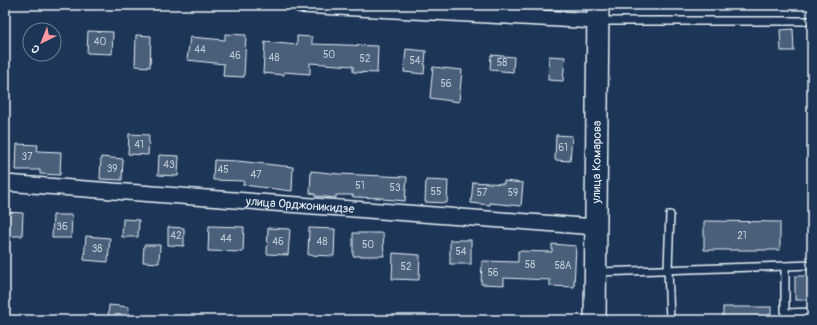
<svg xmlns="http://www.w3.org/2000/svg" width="817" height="325" font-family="Pangolin,sans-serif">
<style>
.building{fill:#495e7a;stroke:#e8f1f8}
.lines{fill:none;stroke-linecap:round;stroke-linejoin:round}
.lane-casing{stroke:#e8f1f8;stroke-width:10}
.street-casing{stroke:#e8f1f8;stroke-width:18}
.secondary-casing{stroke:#e8f1f8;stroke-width:24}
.lane{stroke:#1d3557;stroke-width:7}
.street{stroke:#1d3557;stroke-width:15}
.secondary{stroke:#1d3557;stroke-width:21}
.labels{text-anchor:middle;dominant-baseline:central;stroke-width:4;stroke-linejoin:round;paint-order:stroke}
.number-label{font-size:10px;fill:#c0ccd8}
.street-label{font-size:12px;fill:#e8f1f8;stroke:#1d3557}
</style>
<rect width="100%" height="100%" fill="#1d3557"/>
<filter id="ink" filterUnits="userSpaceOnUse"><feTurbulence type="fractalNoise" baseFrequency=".025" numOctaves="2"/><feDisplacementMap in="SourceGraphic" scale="8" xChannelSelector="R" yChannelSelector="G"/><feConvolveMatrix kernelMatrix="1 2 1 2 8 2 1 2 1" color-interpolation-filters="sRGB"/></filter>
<g filter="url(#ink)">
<!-- building -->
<g class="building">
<polygon points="793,29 794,51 781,51 780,30"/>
<polygon points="88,31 113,32 112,54 87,53"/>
<polygon points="225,34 246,35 244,77 223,76 224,64 187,60 190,37 225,40"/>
<polygon points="136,35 151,36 150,67 135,66"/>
<polygon points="297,36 312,37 312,44 378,46 377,73 353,72 353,66 310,63 310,74 284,72 284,75 263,73 265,42 297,45"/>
<polygon points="406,49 426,51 424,74 404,72"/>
<polygon points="491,55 514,57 513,72 490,70"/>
<polygon points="549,56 565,57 563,81 548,80"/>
<polygon points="433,67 462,70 459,102 430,98"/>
<polygon points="129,134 149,135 148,155 128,154"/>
<polygon points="556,135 572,136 570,161 555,160"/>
<polygon points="17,144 38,145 37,151 61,152 60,175 40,174 40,170 16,170"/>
<polygon points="159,155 179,156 178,176 158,175"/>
<polygon points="101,157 123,159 122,180 100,179"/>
<polygon points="214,160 237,161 293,167 292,191 243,185 244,181 213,180"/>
<polygon points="311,171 339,174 407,177 405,201 383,199 383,198 353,197 353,195 336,195 336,198 315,196 315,194 310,193"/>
<polygon points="426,180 448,181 447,203 425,202"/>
<polygon points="504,181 523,183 521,206 490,203 490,205 471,203 473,182 504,184"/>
<polygon points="5,212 23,213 22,236 5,236"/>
<polygon points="53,215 72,215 71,238 52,238"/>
<polygon points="123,219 139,220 138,237 122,237"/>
<polygon points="704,221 780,222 780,250 704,250"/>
<polygon points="209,226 244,227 243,252 208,251"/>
<polygon points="168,227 184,228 184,246 168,245"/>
<polygon points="268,228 290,229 288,255 267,254"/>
<polygon points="309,228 335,229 334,256 308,255"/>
<polygon points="353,233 383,233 384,256 353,256"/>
<polygon points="86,236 110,238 108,262 84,260"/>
<rect x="450" y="240" width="21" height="24"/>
<polygon points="552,244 576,246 574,287 550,286 550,280 504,278 504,285 481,284 482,261 518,262 518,251 552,252"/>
<polygon points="144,245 160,245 159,263 143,262"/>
<polygon points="393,253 420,255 419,280 392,279"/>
<rect x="795" y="276" width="17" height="24"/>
<polygon points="109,305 129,307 128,320 108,318"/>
<rect x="723" y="307" width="48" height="13"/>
</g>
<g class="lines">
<defs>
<g id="lane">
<polyline points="600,21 812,21"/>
<polyline points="670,215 668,269 670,320"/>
<polyline points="785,266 812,265"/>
<polyline points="598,272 785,266 785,320"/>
<polyline points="785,313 812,312"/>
</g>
<g id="street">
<polyline points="301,5 597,21"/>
<path id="s1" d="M5,183l591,44"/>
</g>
<g id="secondary">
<path id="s2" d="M595,320l3,-315"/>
</g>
</defs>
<!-- lane casing -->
<use href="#lane" class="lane-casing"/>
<!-- street casing -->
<use href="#street" class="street-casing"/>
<!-- secondary casing -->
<use href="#secondary" class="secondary-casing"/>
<!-- lane -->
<use href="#lane" class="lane"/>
<!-- street -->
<use href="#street" class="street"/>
<!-- secondary -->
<use href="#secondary" class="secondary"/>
</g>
</g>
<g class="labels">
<!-- number labels -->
<g class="number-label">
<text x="100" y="42">40</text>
<text x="200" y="50">44</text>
<text x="329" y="55">50</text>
<text x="235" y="56">46</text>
<text x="274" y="58">48</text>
<text x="365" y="59">52</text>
<text x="415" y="61">54</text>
<text x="502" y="63">58</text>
<text x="446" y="84">56</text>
<text x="139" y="145">41</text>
<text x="563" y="148">61</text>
<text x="27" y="157">37</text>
<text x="169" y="165">43</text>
<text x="112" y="169">39</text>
<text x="223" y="170">45</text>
<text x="256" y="175">47</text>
<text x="360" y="186">51</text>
<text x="395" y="188">53</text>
<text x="436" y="192">55</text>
<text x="482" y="193">57</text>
<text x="513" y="193">59</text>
<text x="62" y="227">36</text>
<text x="176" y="236">42</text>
<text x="742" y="236">21</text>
<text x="226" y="239">44</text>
<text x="278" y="242">46</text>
<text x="322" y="242">48</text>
<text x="368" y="245">50</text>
<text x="97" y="249">38</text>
<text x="461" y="252">54</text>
<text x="530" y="265">58</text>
<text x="563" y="266">58А</text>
<text x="406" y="267">52</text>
<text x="493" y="273">56</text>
</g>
<!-- street labels -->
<g class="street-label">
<text stroke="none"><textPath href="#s2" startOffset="158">улица Комарова</textPath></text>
<text stroke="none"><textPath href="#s1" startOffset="296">улица Орджоникидзе</textPath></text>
</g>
</g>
<!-- margin -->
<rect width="817" height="325" fill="none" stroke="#1d3557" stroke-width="20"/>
<rect x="10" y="10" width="797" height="305" fill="none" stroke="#e8f1f8" stroke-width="1.5" filter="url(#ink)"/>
<!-- north arrow -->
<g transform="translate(42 42) rotate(223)"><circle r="19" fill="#1d3557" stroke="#6e8097"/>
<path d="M0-3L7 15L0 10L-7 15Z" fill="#ff9aa2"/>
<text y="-6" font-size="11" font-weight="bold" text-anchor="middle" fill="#e8f1f8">С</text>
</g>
</svg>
